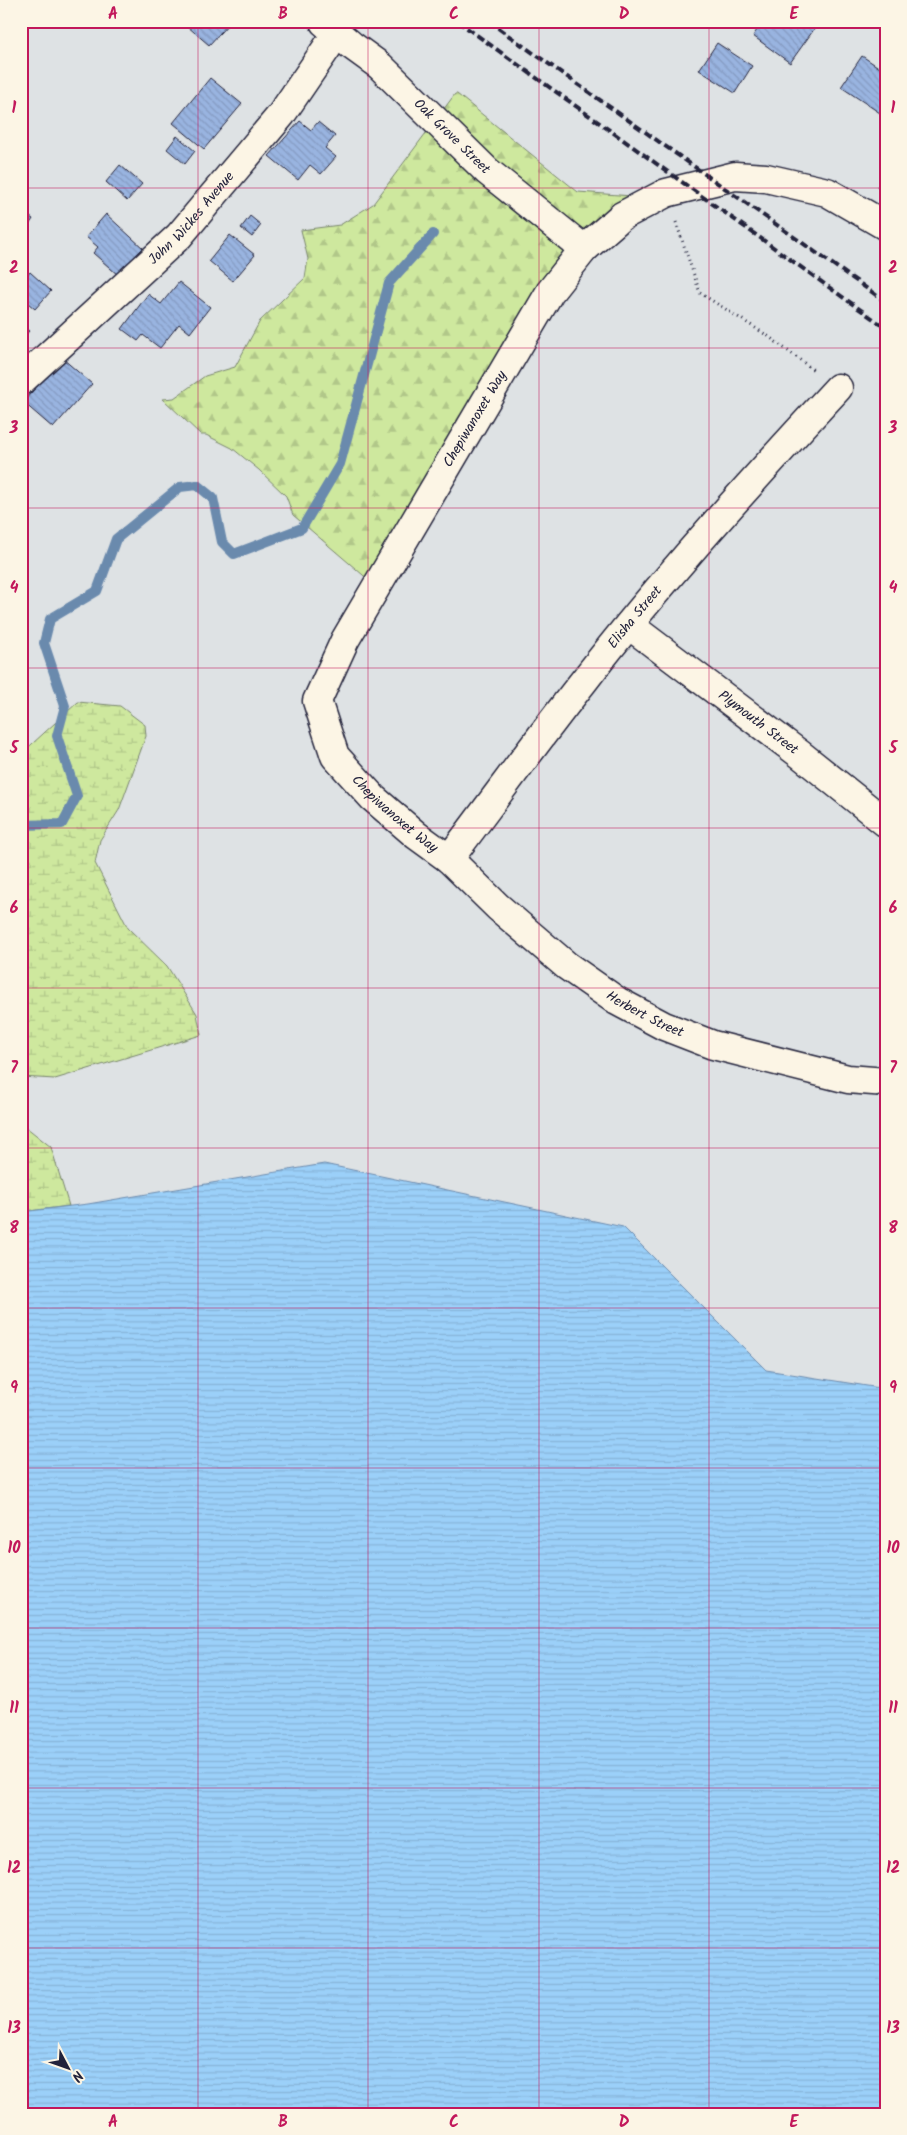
<svg xmlns="http://www.w3.org/2000/svg" width="907" height="2135" font-family="Kalam,sans-serif">
<style>
.forest{fill:url(#forest-firs);stroke:#78856c}
.wetland{fill:url(#wetland-marsh);stroke:#78856c}
.water{fill:url(#water-rules);stroke:#6b8aad}
.lines{fill:none;stroke-linecap:round;stroke-linejoin:round}
.stream{stroke:#6b8aad;stroke-width:10}
.building{fill:url(#building-back-hatch);stroke:#22223b}
.minor-casing{stroke:#22223b;stroke-width:31}
.path{stroke:#22223b;stroke-width:3;stroke-dasharray:1 4;stroke-linecap:butt}
.minor{stroke:#fcf5e5;stroke-width:28}
.rail{stroke:#22223b;stroke-width:4;stroke-dasharray:8 4;stroke-linecap:butt}
.grid{fill:none;stroke:#c2185b;stroke-width:1;stroke-opacity:0.55}
.labels{text-anchor:middle;dominant-baseline:central;stroke-width:4;stroke-linejoin:round;paint-order:stroke}
.street-label{font-size:14px;fill:#22223b;stroke:#fcf5e5}
.neatline{fill:none;stroke:#c2185b;stroke-width:2}
.grid-label{font-size:16px;text-anchor:middle;font-weight:bold;fill:#c2185b}
</style>
<defs>
<pattern id="forest-firs" width="22" height="20" patternUnits="userSpaceOnUse" patternTransform="scale(1.25)"><rect width="22" height="20" fill="#cee89e"/><path d="M5 1l3.5 6h-7zM16 11l3.5 6h-7z" fill="#b1c789"/></pattern>
<pattern id="wetland-marsh" width="20" height="14" patternUnits="userSpaceOnUse" patternTransform="scale(1.25)"><rect width="20" height="14" fill="#cee89e"/><path d="M1 5h8M5 5V1M11 12h8M15 12V8" fill="none" stroke="#b1c789"/></pattern>
<pattern id="water-rules" width="6" height="5" patternUnits="userSpaceOnUse" patternTransform="scale(1.25)"><rect width="6" height="5" fill="#9bd0f9"/><path d="M0 2.5h6" fill="none" stroke="#85b2d6"/></pattern>
<pattern id="building-back-hatch" width="6" height="6" patternUnits="userSpaceOnUse" patternTransform="scale(1.25)"><rect width="6" height="6" fill="#99b4e0"/><path d="M-1 5l2 2M0 0l6 6M5-1l2 2" fill="none" stroke="#849ac1"/></pattern>
</defs>
<rect width="100%" height="100%" fill="#dee2e4"/>
<filter id="ink" filterUnits="userSpaceOnUse"><feTurbulence type="fractalNoise" baseFrequency=".02" numOctaves="2"/><feDisplacementMap in="SourceGraphic" scale="10" xChannelSelector="R" yChannelSelector="G"/><feConvolveMatrix kernelMatrix="1 2 1 2 8 2 1 2 1" color-interpolation-filters="sRGB"/></filter>
<g filter="url(#ink)">
<!-- forest -->
<polygon class="forest" points="455,94 457,94 578,192 646,197 603,223 370,581 293,515 286,496 259,470 232,448 206,435 201,435 163,399 174,398 205,376 235,367 260,321 305,278 308,259 301,230 340,225 373,204"/>
<!-- wetland -->
<g class="wetland">
<polygon points="78,702 120,706 145,725 146,736 119,810 100,840 95,863 128,928 167,966 197,1014 201,1035 55,1079 21,1077 21,754"/>
<polygon points="21,1123 51,1147 69,1206 21,1212"/>
</g>
<!-- water -->
<polygon class="water" points="324,1164 623,1227 766,1370 886,1389 886,2114 21,2114 21,1212 88,1204"/>
<g class="lines">
<!-- stream -->
<polyline class="stream" points="21,825 62,824 77,796 57,736 65,706 44,643 50,619 97,591 116,539 180,487 197,485 213,498 222,542 234,554 302,528 340,464 389,283 433,234"/>
</g>
<!-- building -->
<g class="building">
<polygon points="190,21 231,21 209,45 187,26"/>
<polygon points="763,21 820,21 790,63 753,36"/>
<polygon points="717,43 752,66 735,93 699,70"/>
<polygon points="862,56 886,72 886,117 841,87"/>
<polygon points="210,78 242,104 204,149 173,123"/>
<polygon points="300,121 311,130 318,122 335,136 325,148 336,157 321,174 310,165 298,180 269,156"/>
<polygon points="177,136 195,151 185,164 167,149"/>
<polygon points="120,165 142,184 127,201 106,182"/>
<polygon points="886,175 886,194 877,187"/>
<polygon points="21,211 33,219 21,237"/>
<polygon points="106,214 143,248 118,275 93,253 98,247 86,237"/>
<polygon points="250,216 261,225 252,237 241,228"/>
<polygon points="230,235 255,255 233,281 209,261"/>
<polygon points="30,272 51,291 35,309 21,297 21,282"/>
<polygon points="179,282 210,307 190,333 179,324 160,348 143,335 138,341 122,329 148,294 161,304"/>
<polygon points="21,325 29,331 21,340"/>
<polygon points="62,358 92,384 53,428 23,402"/>
</g>
<g class="lines">
<defs>
<g id="minor">
<path id="s1" d="M324,22l27,23 29,21 107,105 97,78"/>
<path id="s2" d="M886,226l-59,-34 -61,-14 -31,-2 -69,17 -44,23 -38,33 -34,43 -205,348 -28,61 18,55 38,42 43,37 33,24 49,48 69,59 50,35 47,25 49,19 135,34 38,3"/>
<path id="s3" d="M21,381l158,-145 102,-121 56,-82"/>
<path id="s4" d="M629,625l172,130 85,68"/>
<path id="s5" d="M449,859c45,-59 88,-119 134,-177 79,-102 167,-199 255,-294"/>
</g>
</defs>
<!-- minor casing -->
<use href="#minor" class="minor-casing"/>
<!-- path -->
<polyline class="path" points="676,222 700,293 768,336 815,371"/>
<!-- minor -->
<use href="#minor" class="minor"/>
<!-- rail -->
<g class="rail">
<polyline points="457,21 886,328"/>
<polyline points="488,21 886,302"/>
</g>
</g>
</g>
<!-- grid -->
<path class="grid" d="M198,21v2093M368,21v2093M539,21v2093M709,21v2093M21,188h865M21,348h865M21,508h865M21,668h865M21,828h865M21,988h865M21,1148h865M21,1308h865M21,1468h865M21,1628h865M21,1788h865M21,1948h865"/>
<g class="labels">
<!-- street labels -->
<g class="street-label">
<text stroke="none"><textPath href="#s1" startOffset="172">Oak Grove Street</textPath></text>
<text stroke="none"><textPath href="#s3" startOffset="236">John Wickes Avenue</textPath></text>
<text transform="translate(475 419) rotate(-59)">Chepiwanoxet Way</text>
<text stroke="none"><textPath href="#s5" startOffset="305">Elisha Street</textPath></text>
<text stroke="none"><textPath href="#s4" startOffset="162">Plymouth Street</textPath></text>
<text stroke="none"><textPath href="#s2" startOffset="1000">Chepiwanoxet Way</textPath></text>
<text stroke="none"><textPath href="#s2" startOffset="1322">Herbert Street</textPath></text>
</g>
</g>
<!-- margin -->
<rect width="907" height="2135" fill="none" stroke="#fcf5e5" stroke-width="55"/>
<!-- north arrow -->
<g transform="translate(68 2068) rotate(131)" stroke="#fcf5e5" stroke-width="4" paint-order="stroke">
<path d="M0-4L9 19L0 12L-9 19Z" fill="#22223b"/>
<text y="-8" font-size="14" font-weight="bold" text-anchor="middle" fill="#22223b">N</text>
</g>
<rect x="28" y="28" width="852" height="2080" class="neatline"/>
<g class="grid-label">
<text x="113" y="19">A</text>
<text x="283" y="19">B</text>
<text x="454" y="19">C</text>
<text x="624" y="19">D</text>
<text x="794" y="19">E</text>
<text x="14" y="113">1</text>
<text x="893" y="113">1</text>
<text x="14" y="273">2</text>
<text x="893" y="273">2</text>
<text x="14" y="433">3</text>
<text x="893" y="433">3</text>
<text x="14" y="593">4</text>
<text x="893" y="593">4</text>
<text x="14" y="753">5</text>
<text x="893" y="753">5</text>
<text x="14" y="913">6</text>
<text x="893" y="913">6</text>
<text x="14" y="1073">7</text>
<text x="893" y="1073">7</text>
<text x="14" y="1233">8</text>
<text x="893" y="1233">8</text>
<text x="14" y="1393">9</text>
<text x="893" y="1393">9</text>
<text x="14" y="1553">10</text>
<text x="893" y="1553">10</text>
<text x="14" y="1713">11</text>
<text x="893" y="1713">11</text>
<text x="14" y="1873">12</text>
<text x="893" y="1873">12</text>
<text x="14" y="2033">13</text>
<text x="893" y="2033">13</text>
<text x="113" y="2127">A</text>
<text x="283" y="2127">B</text>
<text x="454" y="2127">C</text>
<text x="624" y="2127">D</text>
<text x="794" y="2127">E</text>
</g>
</svg>
